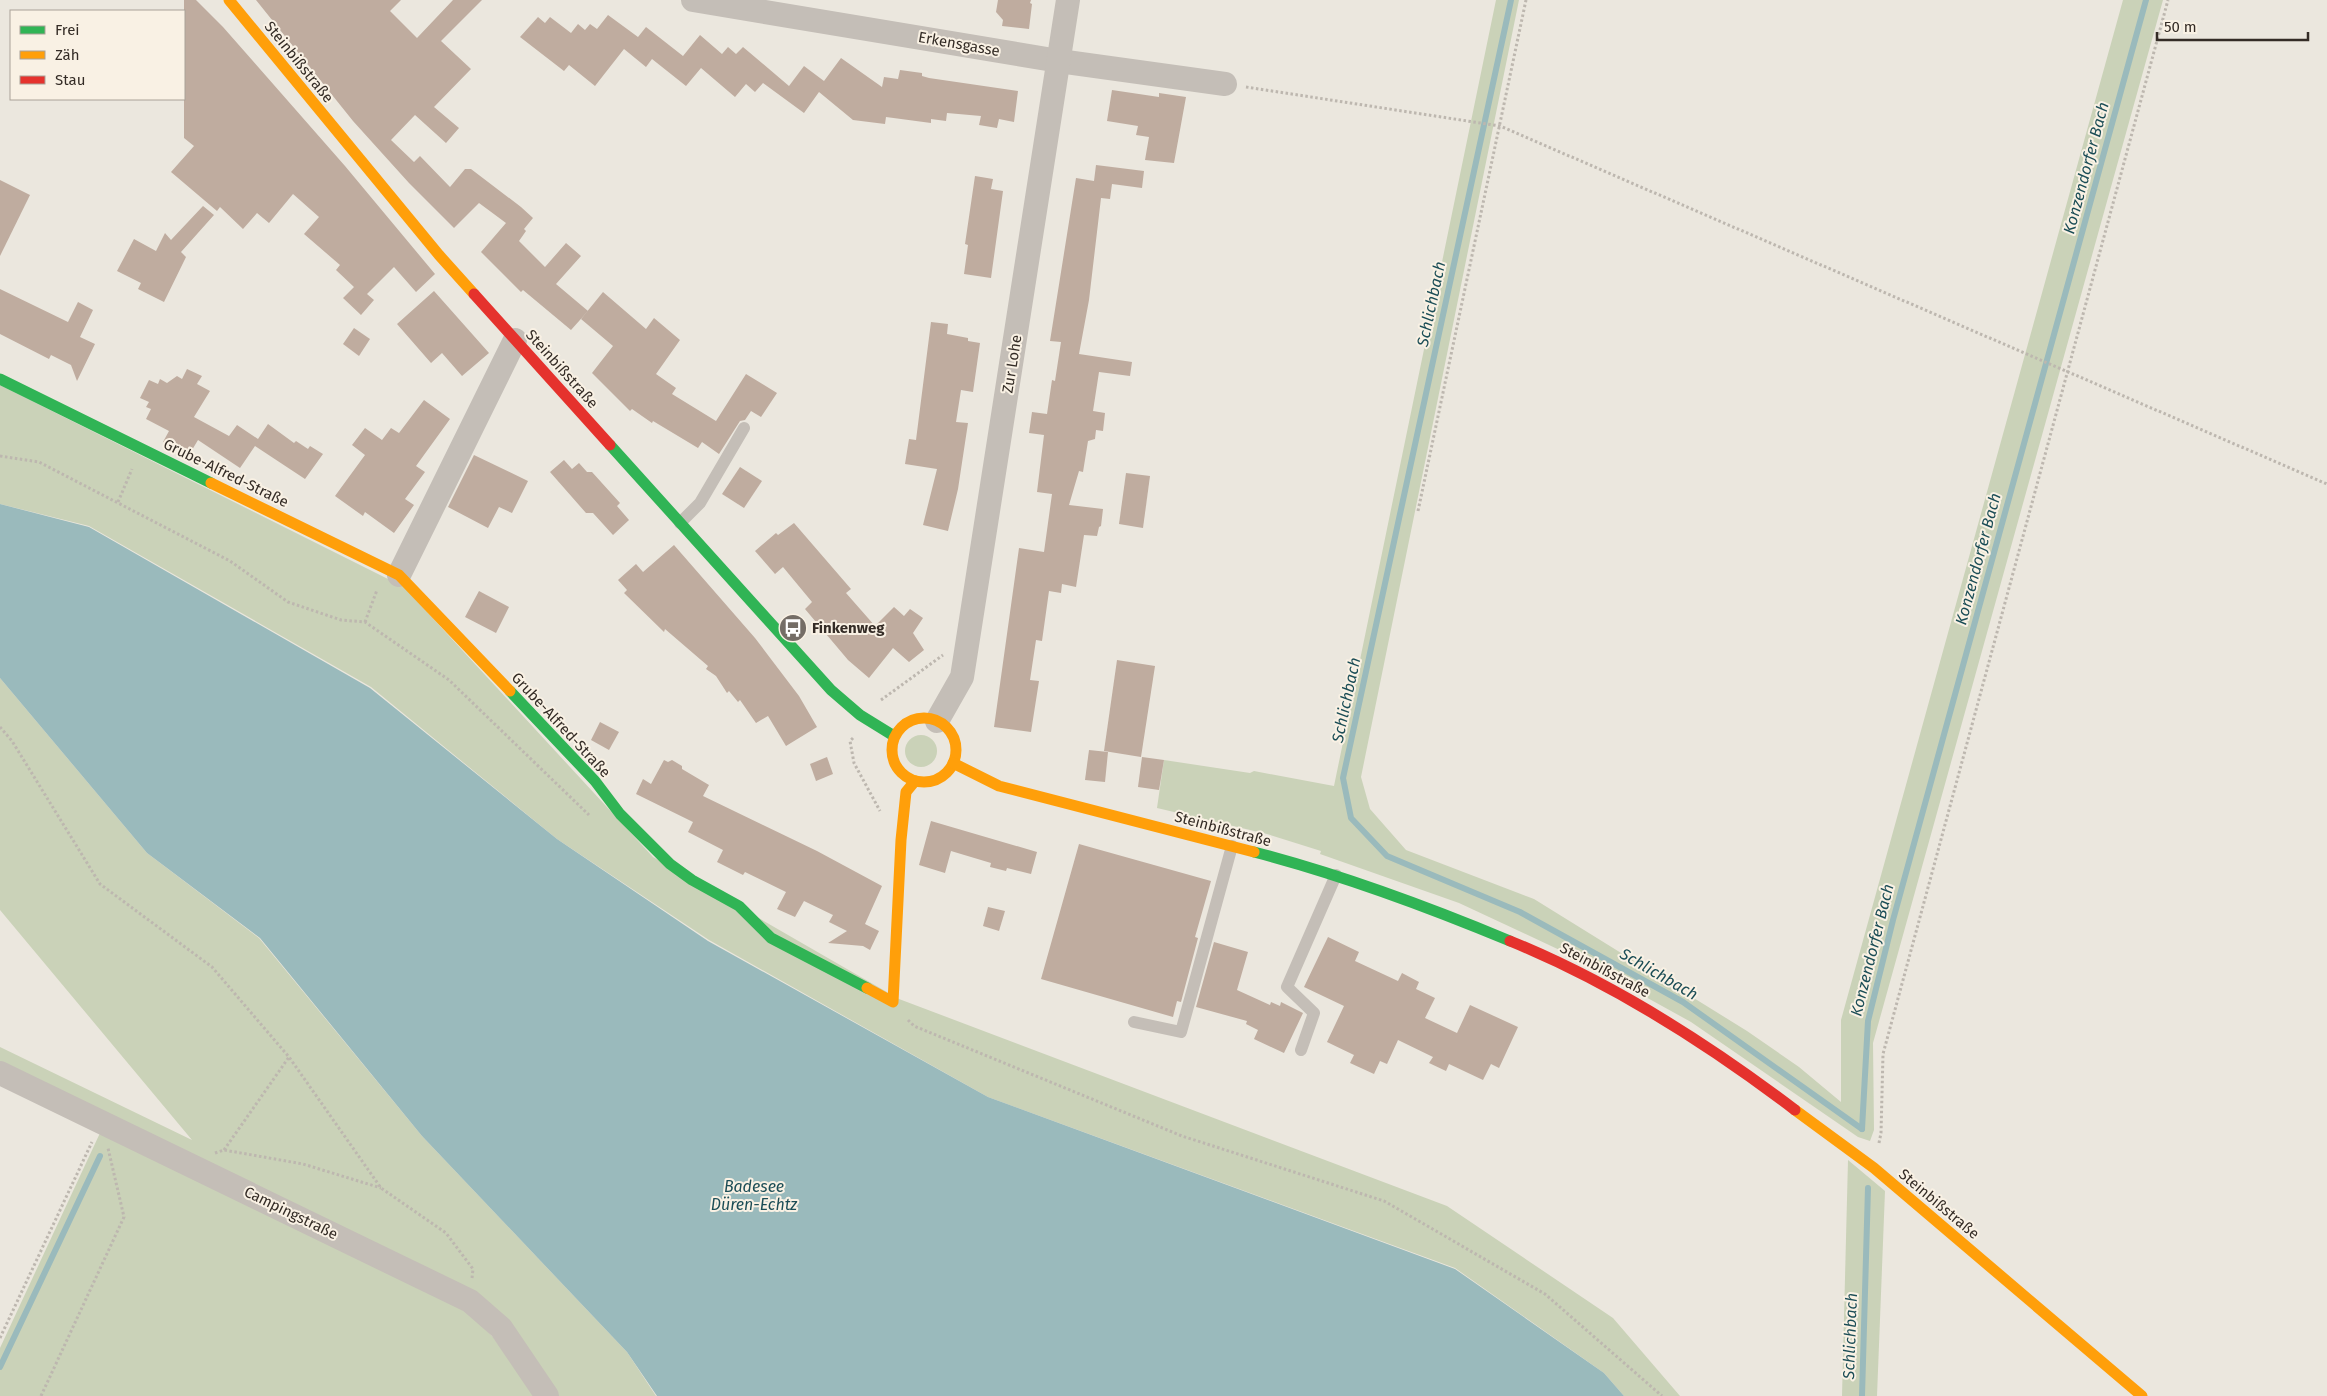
<svg xmlns="http://www.w3.org/2000/svg" width="2327" height="1396" font-family="'Fira Sans',sans-serif">
<style>
.green{fill:#cad2b8}
.water{fill:#9ababc}
.lines{fill:none;stroke-linecap:round;stroke-linejoin:round}
.stream{stroke:#9ababc;stroke-width:6}
.building{fill:#bfac9f}
.path{stroke:#bdb7af;stroke-width:3;stroke-dasharray:2.5 2.5;stroke-linecap:butt}
.lane{stroke:#c4beb7;stroke-width:12}
.street{stroke:#c4beb7;stroke-width:24}
.fast{stroke:#30b455;stroke-width:11}
.slow{stroke:#ff9f0a;stroke-width:11}
.jam{stroke:#e5322d;stroke-width:11}
.labels{text-anchor:middle;dominant-baseline:central;stroke-width:4;stroke-linejoin:round;paint-order:stroke}
.street-label{font-size:15px;fill:#342c26;stroke:#f9f1e4}
.poi-label{font-size:15px;font-weight:bold;fill:#342c26;stroke:#f9f1e4;text-anchor:start}
.water-label{font-size:16px;font-style:italic;fill:#1b4d56;stroke:#f9f1e4}
</style>
<rect width="100%" height="100%" fill="#ebe7de"/>
<!-- green -->
<g class="green">
<polygon points="1496,0 1519,0 1361,777 1370,809 1406,850 1534,899 1747,1031 1799,1067 1841,1102 1841,1020 2123,0 2163,0 1873,1043 1874,1130 1870,1141 1858,1137 1691,1022 1566,953 1459,903 1320,854 1321,851 1267,834 1157,808 1164,760 1250,773 1254,771 1334,786"/>
<polygon points="0,385 404,587 653,857 899,999 1447,1206 1613,1318 1680,1396 1624,1396 1604,1373 1455,1268 988,1097 709,940 557,839 371,687 89,526 0,504"/>
<polygon points="0,678 147,853 259,938 422,1136 627,1352 656,1396 558,1396 508,1322 0,1064 0,1047 192,1140 0,910"/>
<circle cx="921" cy="751" r="16"/>
<polygon points="100,1133 464,1307 493,1337 536,1396 0,1396 0,1348"/>
<polygon points="1848,1160 1885,1191 1877,1396 1842,1396"/>
</g>
<!-- water -->
<polygon class="water" points="0,504 89,527 370,688 557,839 708,941 988,1097 1455,1269 1604,1373 1624,1396 657,1396 627,1352 422,1136 260,938 147,853 0,678"/>
<g class="lines">
<!-- stream -->
<g class="stream">
<polyline points="1511,0 1343,778 1351,818 1387,856 1520,912 1683,1002 1862,1129"/>
<polyline points="1862,1129 1868,1021 1893,920 2146,0"/>
<polyline points="0,1367 100,1156"/>
<polyline points="1862,1396 1868,1188"/>
</g>
</g>
<!-- building -->
<g class="building">
<polygon points="184,0 196,0 223,27 345,166 435,274 416,292 394,267 367,294 374,300 361,315 343,298 354,287 336,270 340,265 304,234 319,217 293,194 269,223 257,213 243,229 220,207 217,211 171,172 194,146 184,138"/>
<polygon points="256,0 401,0 390,11 417,38 453,0 482,0 441,41 471,69 434,107 459,128 446,143 415,115 391,140 414,162 420,156 450,187 465,169 471,169 521,207 533,218 524,229 526,231 519,241 545,267 566,243 581,256 556,284 588,311 571,330 523,290 521,292 481,252 506,223 479,203 454,228 409,183 353,121"/>
<polygon points="998,0 1031,0 1030,3 1032,4 1029,29 1002,26 1003,20 996,12"/>
<polygon points="608,15 638,37 646,27 683,56 700,35 722,54 728,47 736,54 743,47 789,86 804,66 824,81 841,58 882,87 884,77 898,79 900,70 922,73 922,76 929,78 1018,91 1014,122 999,119 997,128 979,125 981,116 947,113 946,121 931,119 931,123 886,117 885,124 853,120 819,92 804,113 763,83 755,92 746,84 735,97 701,68 686,86 652,59 646,67 624,49 595,86 569,65 564,71 520,37 538,17 545,23 550,17 571,33 578,24 585,30 590,24 597,29"/>
<polygon points="1112,90 1159,97 1159,93 1186,97 1174,163 1145,160 1149,137 1136,135 1138,126 1107,121"/>
<polygon points="1096,165 1144,171 1142,188 1112,184 1110,199 1101,198 1089,300 1079,354 1132,362 1130,376 1099,372 1093,411 1105,413 1103,431 1096,430 1095,439 1088,441 1083,472 1079,471 1069,505 1103,509 1101,526 1099,527 1097,536 1084,535 1076,587 1062,584 1061,593 1049,591 1042,641 1036,640 1030,680 1039,681 1031,732 994,727 1019,548 1044,552 1052,494 1037,492 1044,435 1029,433 1032,412 1047,414 1052,380 1055,381 1061,342 1050,341 1076,178 1094,181"/>
<polygon points="975,176 993,179 991,189 1003,191 991,278 964,274 968,245 965,244"/>
<polygon points="0,180 30,195 0,256"/>
<polygon points="203,206 214,215 181,252 186,257 164,302 138,289 141,283 117,271 134,239 156,251 165,233 171,240"/>
<polygon points="0,289 68,322 78,302 93,310 80,337 95,344 77,381 71,365 51,355 49,359 0,334"/>
<polygon points="434,291 489,353 462,376 442,353 431,363 397,324"/>
<polygon points="603,292 646,329 654,318 680,340 656,374 676,388 672,394 716,421 746,374 777,393 761,417 751,411 745,420 740,421 719,454 702,442 698,448 653,421 652,423 632,409 630,411 592,373 613,346 581,319"/>
<polygon points="931,322 948,324 947,334 968,338 968,341 980,343 973,392 961,390 956,422 968,423 958,489 948,531 923,525 937,469 905,464 909,439 916,440"/>
<polygon points="354,328 370,339 359,356 343,344"/>
<polygon points="187,369 202,376 197,384 210,391 194,417 229,436 237,425 258,439 268,424 294,443 296,441 308,449 310,446 323,454 305,479 255,446 240,468 198,440 189,455 163,442 169,431 146,419 151,409 146,407 149,402 140,398 149,380 158,384 160,379 167,383 177,376 182,379"/>
<polygon points="424,400 450,419 416,466 425,472 405,499 414,505 394,533 365,512 363,516 335,496 365,455 352,445 365,428 382,440 391,428 399,433"/>
<polygon points="474,455 528,481 512,513 499,507 488,528 448,507"/>
<polygon points="564,460 572,469 579,463 587,472 592,472 620,503 617,506 629,520 613,535 593,513 586,513 550,472"/>
<polygon points="740,467 762,481 744,508 722,494"/>
<polygon points="1126,473 1150,476 1143,528 1119,524"/>
<polygon points="794,523 851,589 846,593 875,626 894,607 904,616 910,609 923,618 913,633 924,650 909,662 893,648 869,678 848,660 805,609 812,602 783,567 775,574 755,551 776,533 778,535"/>
<polygon points="674,545 755,638 799,696 817,727 786,746 768,716 756,723 740,700 738,702 729,691 727,693 716,676 706,669 708,666 665,629 664,632 624,593 627,590 618,580 636,564 643,572"/>
<polygon points="479,591 509,607 496,633 465,617"/>
<polygon points="1117,660 1155,666 1141,757 1104,751"/>
<polygon points="600,722 619,732 609,750 591,740"/>
<polygon points="1089,750 1108,752 1105,782 1085,780"/>
<polygon points="827,757 833,774 816,781 810,764"/>
<polygon points="1142,757 1164,760 1159,790 1138,787"/>
<polygon points="664,760 668,762 672,760 682,766 682,769 709,785 703,796 817,851 882,886 865,924 879,931 870,950 863,946 828,943 847,931 829,922 833,915 804,901 795,917 777,909 786,892 745,872 743,875 717,862 723,850 688,832 693,822 636,794 643,779 651,784"/>
<polygon points="931,821 1037,852 1031,874 1007,868 1006,871 990,867 991,863 951,851 945,873 919,865"/>
<polygon points="1079,844 1211,881 1195,937 1198,938 1181,1002 1177,1001 1173,1017 1041,979"/>
<polygon points="988,907 1005,911 999,931 983,926"/>
<polygon points="1328,937 1359,952 1355,961 1398,981 1402,973 1419,982 1416,989 1435,998 1425,1018 1457,1033 1470,1005 1518,1027 1499,1068 1491,1064 1483,1080 1449,1064 1446,1071 1429,1063 1433,1057 1398,1040 1387,1064 1380,1061 1374,1074 1350,1063 1354,1055 1327,1042 1344,1006 1304,987"/>
<polygon points="1214,942 1248,952 1237,990 1270,1005 1271,1002 1280,1006 1281,1002 1303,1013 1284,1053 1254,1039 1258,1030 1246,1024 1247,1021 1196,1007"/>
</g>
<g class="lines">
<!-- path -->
<g class="path">
<polyline points="1246,87 1500,126 2327,484"/>
<polyline points="0,456 39,462 230,561 288,602 341,620 365,622 449,680 589,815"/>
<polyline points="118,502 132,469"/>
<polyline points="1418,511 1526,0"/>
<polyline points="365,622 377,590"/>
<polyline points="881,700 943,655"/>
<polyline points="0,727 12,741 100,884 212,967 289,1057 381,1188 446,1233 473,1269 472,1278"/>
<polyline points="853,738 850,741 854,763 880,811"/>
<polyline points="908,1020 914,1026 1182,1136 1384,1201 1545,1294 1662,1396"/>
<polyline points="1879,1143 1881,1133 1883,1054 2168,0"/>
<polyline points="224,1150 289,1057"/>
<polyline points="215,1153 224,1150 303,1164 381,1188"/>
<polyline points="0,1338 92,1142"/>
<polyline points="41,1396 124,1217 108,1148"/>
</g>
<!-- lane -->
<g class="lane">
<polyline points="680,523 700,503 744,428"/>
<polyline points="1134,1022 1181,1032 1232,846"/>
<polyline points="1301,1050 1314,1013 1287,987 1336,875"/>
</g>
<!-- street -->
<g class="street">
<polyline points="693,0 1059,61 1225,84"/>
<polyline points="399,575 515,340"/>
<polyline points="937,721 962,677 1068,0"/>
<polyline points="0,1073 470,1301 501,1328 547,1396"/>
</g>
<!-- fast -->
<g class="fast">
<polyline points="0,379 211,483"/>
<polyline points="610,445 831,690 860,715 894,736"/>
<polyline points="510,691 595,781 620,814 670,864 692,880 739,906 771,938 867,988"/>
<path d="M1254,852c89,23 172,54 256,89"/>
</g>
<!-- slow -->
<g class="slow">
<polyline points="229,0 439,255 474,294"/>
<polyline points="211,483 399,575 510,691"/>
<circle cx="924" cy="750" r="32"/>
<polyline points="953,763 999,786 1254,852"/>
<polyline points="867,988 893,1002 901,840 906,792 915,781"/>
<polyline points="1795,1110 1874,1168 2142,1396"/>
</g>
<!-- jam -->
<g class="jam">
<polyline points="474,294 610,445"/>
<path d="M1510,941c103,42 197,102 285,169"/>
</g>
</g>
<!-- icons -->
<defs>
<symbol id="bus-disc" viewBox="-11 -11 22 22"><circle r="9.5" fill="#746d66" stroke="#f9f1e4"/><path d="M-5-6H5V4H4V6H2V4H-2V6H-4V4H-5ZM-3.5-4V0h7V-4ZM-3.5 1.2v1.5H-2V1.2ZM2 1.2v1.5H3.5V1.2Z" fill="#fff"/></symbol>
</defs>
<g fill-rule="evenodd">
<use href="#bus-disc" x="777" y="612" width="32" height="32"/>
</g>
<g class="labels">
<!-- street labels -->
<g class="street-label">
<text transform="translate(959 44) rotate(10)">Erkensgasse</text>
<text transform="translate(299 62) rotate(51)">Steinbißstraße</text>
<text transform="translate(1012 364) rotate(-81)">Zur Lohe</text>
<text transform="translate(562 369) rotate(48)">Steinbißstraße</text>
<text transform="translate(226 473) rotate(26)">Grube-Alfred-Straße</text>
<text transform="translate(561 725) rotate(47)">Grube-Alfred-Straße</text>
<text transform="translate(1223 829) rotate(15)">Steinbißstraße</text>
<text transform="translate(1605 970) rotate(28)">Steinbißstraße</text>
<text transform="translate(1939 1204) rotate(40)">Steinbißstraße</text>
<text transform="translate(291 1213) rotate(26)">Campingstraße</text>
</g>
<!-- poi labels -->
<g class="poi-label">
<text x="812" y="628">Finkenweg</text>
</g>
<!-- water labels -->
<g class="water-label">
<text transform="translate(2086 168) rotate(-75)">Konzendorfer Bach</text>
<text transform="translate(1431 304) rotate(-78)">Schlichbach</text>
<text transform="translate(1978 559) rotate(-75)">Konzendorfer Bach</text>
<text transform="translate(1346 700) rotate(-78)">Schlichbach</text>
<text transform="translate(1872 950) rotate(-76)">Konzendorfer Bach</text>
<text transform="translate(1659 974) rotate(30)">Schlichbach</text>
<text x="754" y="1186">Badesee<tspan x="754" dy="18">Düren-Echtz</tspan></text>
<text transform="translate(1850 1336) rotate(-88)">Schlichbach</text>
</g>
</g>
<!-- legend -->
<rect x="10" y="10" width="175" height="90" fill="#f9f1e4" stroke="#aaa298"/>
<rect x="20" y="26" width="25" height="8" fill="#30b455" stroke="#aaa298"/>
<text x="55" y="35" font-size="15" fill="#342c26">Frei</text>
<rect x="20" y="51" width="25" height="8" fill="#ff9f0a" stroke="#aaa298"/>
<text x="55" y="60" font-size="15" fill="#342c26">Zäh</text>
<rect x="20" y="76" width="25" height="8" fill="#e5322d" stroke="#aaa298"/>
<text x="55" y="85" font-size="15" fill="#342c26">Stau</text>
<!-- scale -->
<path d="M2157 32v8h151v-8" fill="none" stroke="#342c26" stroke-width="2.5"/>
<text x="2164" y="32" font-size="15" fill="#342c26" stroke="#f9f1e4" stroke-width="4" paint-order="stroke">50 m</text>
</svg>
